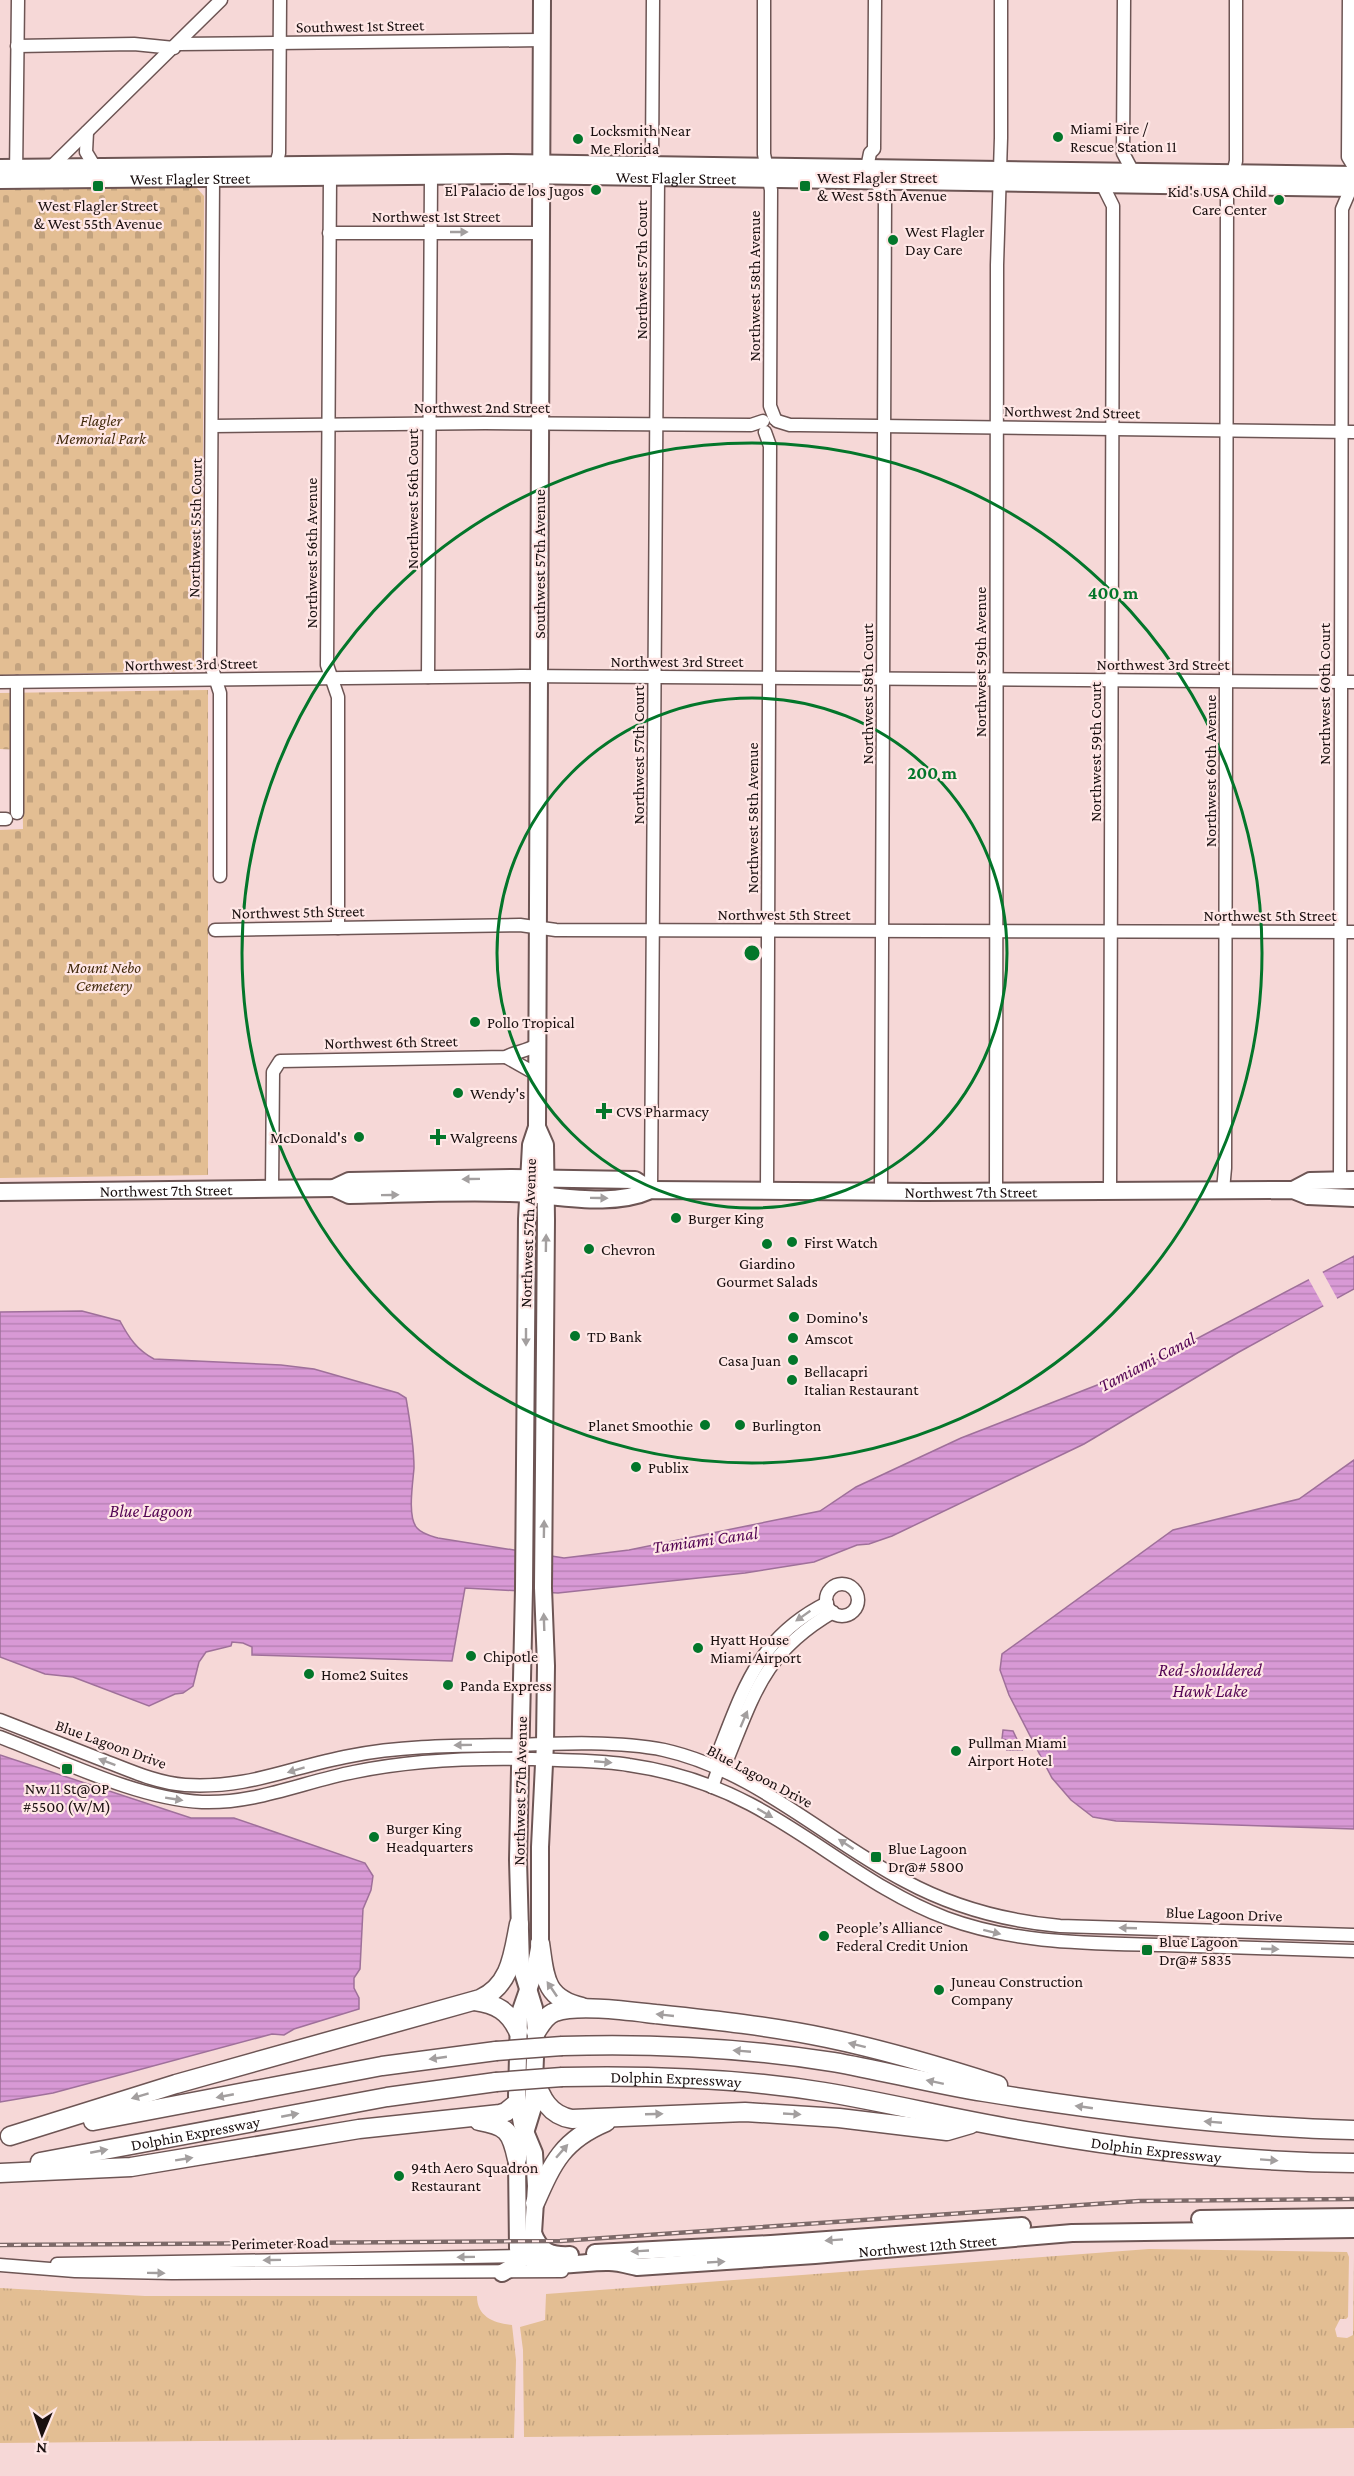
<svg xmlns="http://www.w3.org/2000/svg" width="1354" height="2476" font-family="'Crimson Pro',serif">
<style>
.grass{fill:url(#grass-tufts)}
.cemetery{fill:url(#cemetery-stones)}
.water{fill:url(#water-rules);stroke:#9f709a;stroke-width:1.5}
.pier{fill:#f6d8d7}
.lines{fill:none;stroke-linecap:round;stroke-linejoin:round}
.minor-casing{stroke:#6d5554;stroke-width:15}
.major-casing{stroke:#6d5554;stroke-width:20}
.highway-casing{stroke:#6d5554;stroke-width:21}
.minor{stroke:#fff;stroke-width:12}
.major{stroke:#fff;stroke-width:16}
.highway{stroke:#fff;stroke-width:18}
.rail-casing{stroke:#7d6a69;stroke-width:4.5}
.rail{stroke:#ffe7e6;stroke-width:2;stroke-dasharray:7;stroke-linecap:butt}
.highway-bridge-casing{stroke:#6d5554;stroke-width:21;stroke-linecap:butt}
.highway-bridge{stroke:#fff;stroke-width:18}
.oneway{fill:#a39f9f}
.ring{fill:none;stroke:#03762a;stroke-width:3}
.poi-dot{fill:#03762a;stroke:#ffe7e6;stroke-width:2}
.labels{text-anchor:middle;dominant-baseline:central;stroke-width:4.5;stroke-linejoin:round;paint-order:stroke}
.street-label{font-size:16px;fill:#190f0f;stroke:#ffe7e6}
.poi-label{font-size:16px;fill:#190f0f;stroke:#ffe7e6;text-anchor:start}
.park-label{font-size:16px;font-style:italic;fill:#432b0d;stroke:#ffe7e6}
.water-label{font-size:18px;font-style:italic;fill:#540554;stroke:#ffe7e6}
.centre{fill:#03762a;stroke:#ffe7e6;stroke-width:3}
.ring-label{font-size:18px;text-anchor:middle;font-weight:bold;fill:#03762a;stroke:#ffe7e6;stroke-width:4.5;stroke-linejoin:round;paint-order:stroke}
</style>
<defs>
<pattern id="grass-tufts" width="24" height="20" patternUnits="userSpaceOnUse" patternTransform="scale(1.5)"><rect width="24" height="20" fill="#e3be93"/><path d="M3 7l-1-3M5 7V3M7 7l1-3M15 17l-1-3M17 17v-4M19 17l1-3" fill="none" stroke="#c2a27e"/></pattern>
<pattern id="cemetery-stones" width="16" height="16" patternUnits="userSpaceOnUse" patternTransform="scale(1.5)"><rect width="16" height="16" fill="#e3be93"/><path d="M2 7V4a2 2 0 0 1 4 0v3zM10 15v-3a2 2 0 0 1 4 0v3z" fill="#c2a27e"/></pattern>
<pattern id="water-rules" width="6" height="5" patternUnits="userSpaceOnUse" patternTransform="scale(1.5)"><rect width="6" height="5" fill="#d899d5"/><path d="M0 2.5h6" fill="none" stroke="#b983b6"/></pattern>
</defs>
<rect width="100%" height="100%" fill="#f6d8d7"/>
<!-- grass -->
<g class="grass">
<polygon points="1149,2249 1347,2252 1349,2257 1348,2317 1346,2319 1340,2319 1335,2329 1337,2337 1347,2338 1353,2335 1354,2257 1354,2428 524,2437 523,2350 520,2327 545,2320 546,2294"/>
<path d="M0,2288l145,8h332c0,21 17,27 35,29l4,35 -2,78 -514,5z"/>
</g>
<!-- cemetery -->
<g class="cemetery">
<polygon points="195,186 204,196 202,661 191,671 0,675 0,189"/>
<polygon points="208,690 208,1175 0,1178 0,830 23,829 22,750 0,749 0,693"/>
</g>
<!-- water -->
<g class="water">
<path d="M1354,1256v33l-115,63 -155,92 -192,92 -23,8 -12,1 -43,17 -69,11 -187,20 -93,-5 -13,73 -200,-6v-8l-9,-4 -11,-1 -1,4 -25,6 -7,10 -6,24 -10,7 -8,1 -26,12 -76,-29 -28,-3 -45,-17v-345l82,-1 38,10c9,17 17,29 34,38l127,6 33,4 84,24 8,5c4,23 8,47 8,70 -1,14 -7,49 3,60 5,6 14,8 21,10l126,20 65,-8 191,-39 36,-24 105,-49 180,-70z"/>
<polygon points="1354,1460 1354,1829 1116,1821 1093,1817 1071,1800 1052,1778 1009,1695 1000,1670 1002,1654 1173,1530 1299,1499"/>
<polygon points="1003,1730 1013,1731 1022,1750 1007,1750 1008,1740 1002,1739"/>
<polygon points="0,1755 191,1818 234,1818 365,1863 373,1876 371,1890 363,1909 360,1969 354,1978 354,1988 359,1998 359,2009 294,2029 284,2035 272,2034 53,2093 0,2102"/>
</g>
<!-- pier -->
<polygon class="pier" points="1322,1271 1338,1300 1324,1307 1308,1278"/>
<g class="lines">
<defs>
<g id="minor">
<polyline points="764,0 764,154 771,190 770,406 775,419"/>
<polyline points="1124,0 1123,153 1133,172"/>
<polyline points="1349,0 1348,157 1354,167"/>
<polyline points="179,44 542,40"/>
<polyline points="17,46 134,44 174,48"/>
<polyline points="87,132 86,152 95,167"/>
<polyline points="652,164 653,0"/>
<polyline points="276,165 279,153 280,0"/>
<polyline points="51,167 221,0"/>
<polyline points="867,168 870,153 874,149 875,0"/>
<polyline points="16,176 18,0"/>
<polyline points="330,177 327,665 338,697 338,928"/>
<polyline points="213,178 210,662 220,693 220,876"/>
<polyline points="877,180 881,194 885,196 881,1192"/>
<polyline points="1102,184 1113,206 1110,1190"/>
<polyline points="329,233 542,233"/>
<polyline points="777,421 790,425 800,425 1354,432"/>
<polyline points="213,426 485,423 751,425 763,421"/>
<polyline points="765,432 770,446 767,1191"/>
<polyline points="428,677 431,176"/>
<polyline points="0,682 521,676 1354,682"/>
<polyline points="17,682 17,813"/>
<polyline points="0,819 6,819"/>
<polyline points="215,930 520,925 556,930 1354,932"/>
<polyline points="506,1057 538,1075"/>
<polyline points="1340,1180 1342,209 1351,188"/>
<path d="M272,1189l1,-117 7,-11 226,-4c10,-6 20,-5 32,-13"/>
<polyline points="651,1190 658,177"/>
<polyline points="1223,1190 1225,1168 1227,197 1236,161 1236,0"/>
<polyline points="996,1191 997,265 1001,138 1001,0"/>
<circle cx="842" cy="1600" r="16"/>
<path d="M0,1720c35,14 70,27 105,41 26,10 52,22 80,24 64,4 105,-18 165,-29 56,-11 111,-10 168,-11 45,-2 102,-4 146,5 90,20 161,89 241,131 48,26 101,40 155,45l294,9"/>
<path d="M0,1737c61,23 137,62 202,65 53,2 101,-20 152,-30 67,-14 136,-15 204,-12 24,1 48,1 71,5 42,6 83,19 121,39 67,35 124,87 196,114 70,26 143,25 217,27 63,2 127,4 191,6"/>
<path d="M718,1770l7,-5c29,-70 38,-112 108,-153"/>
<path d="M712,1787l6,-17 -1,-14c26,-66 41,-119 110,-153"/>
<polyline points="57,2264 528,2256"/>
<polyline points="0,2265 75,2271 172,2273 562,2271"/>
</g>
<g id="major">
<path id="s1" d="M542,0l-5,1127 -6,18 -4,74 -3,369 -6,272 3,106 13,42 2,24 -3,75 -16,52 1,90c24,26 60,12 91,13 9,0 19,3 28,5l178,-12 257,-22 282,-4"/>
<polyline points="0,168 508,163 1354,175"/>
<path id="s2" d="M0,180l521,-5 833,13"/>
<path id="s3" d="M334,1188l15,7c54,-1 108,-4 161,-2 46,1 98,16 141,-3l274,2 368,-2 15,6 46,2"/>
<polyline points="1293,1190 1310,1181 1354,1180"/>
<path id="s4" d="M0,1192l334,-4 15,-7 163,-3 123,2 16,10"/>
<polyline points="1200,2219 1354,2217"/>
<path d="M533,2233c7,19 18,23 37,22"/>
<polyline points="595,2253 771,2244 1022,2226"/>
<polyline points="502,2273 516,2265 529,2249 533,2233 536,2186 534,2153 522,2124 517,2096 519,2016 535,1970 540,1943 540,1847 545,1743 546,1666 543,1588 546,1220 545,1145 537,1127"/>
</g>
<g id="highway">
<path d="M540,1943c5,34 4,55 42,64"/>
<path d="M475,2001c21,3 34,10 43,30"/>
<path d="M536,2032c5,-8 10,-17 19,-20 23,-8 74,-1 100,2 57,6 115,12 172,24 58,12 115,29 171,47"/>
<path d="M562,2046c91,-3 181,2 271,16 51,9 100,22 151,30 123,20 246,35 370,38"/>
<path d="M534,2077c7,21 15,38 38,42l173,-7 94,6 108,13 24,-7"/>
<path id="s5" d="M562,2077c88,-2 175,1 262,15 72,12 142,30 214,41 104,18 210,29 316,30"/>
<polyline points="93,2121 382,2066 496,2051"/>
<path d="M479,2121c28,5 32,10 38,38"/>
<path d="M10,2136l166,-52 304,-85c31,-14 33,-45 39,-75"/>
<path id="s6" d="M40,2162l347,-65 109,-15"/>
<polyline points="0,2173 131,2167 359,2129 500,2114 506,2112 517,2103"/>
<path d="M535,2203c18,-41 28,-63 71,-81"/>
</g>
</defs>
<!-- minor casing -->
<use href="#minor" class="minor-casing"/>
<!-- major casing -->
<use href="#major" class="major-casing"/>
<!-- highway casing -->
<use href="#highway" class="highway-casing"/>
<!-- minor -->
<use href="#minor" class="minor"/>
<!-- major -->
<use href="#major" class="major"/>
<!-- highway -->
<use href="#highway" class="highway"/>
<defs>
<polyline id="rail" points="0,2245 560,2241 1139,2201 1354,2199"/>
</defs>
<!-- rail casing -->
<use href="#rail" class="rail-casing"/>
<!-- rail -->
<use href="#rail" class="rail"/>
<defs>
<g id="highway-bridge">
<polyline points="496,2051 562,2046"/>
<polyline points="496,2082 562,2077"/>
</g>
</defs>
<!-- highway-bridge casing -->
<use href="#highway-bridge" class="highway-bridge-casing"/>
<!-- highway-bridge -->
<use href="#highway-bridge" class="highway-bridge"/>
</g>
<!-- one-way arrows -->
<defs><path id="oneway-solid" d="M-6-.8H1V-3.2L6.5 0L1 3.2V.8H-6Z" transform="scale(1.5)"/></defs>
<g class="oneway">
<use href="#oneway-solid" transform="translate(459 232)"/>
<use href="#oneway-solid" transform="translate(471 1179) rotate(179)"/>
<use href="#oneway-solid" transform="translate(390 1195) rotate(-1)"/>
<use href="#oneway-solid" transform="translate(599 1198) rotate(1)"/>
<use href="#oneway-solid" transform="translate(546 1243) rotate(-89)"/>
<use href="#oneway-solid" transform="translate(526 1337) rotate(90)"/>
<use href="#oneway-solid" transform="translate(544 1529) rotate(-89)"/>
<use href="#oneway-solid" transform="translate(803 1616) rotate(145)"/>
<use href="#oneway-solid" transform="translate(544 1622) rotate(-92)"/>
<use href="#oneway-solid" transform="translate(744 1719) rotate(-67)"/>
<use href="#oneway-solid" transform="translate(463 1745) rotate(179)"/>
<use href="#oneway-solid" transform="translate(107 1762) rotate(-159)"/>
<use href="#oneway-solid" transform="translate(603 1762) rotate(5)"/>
<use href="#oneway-solid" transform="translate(296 1770) rotate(163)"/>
<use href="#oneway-solid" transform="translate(174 1799) rotate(9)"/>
<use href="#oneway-solid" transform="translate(765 1813) rotate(30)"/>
<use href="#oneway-solid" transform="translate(846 1844) rotate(-147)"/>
<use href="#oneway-solid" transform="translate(1128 1928) rotate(-178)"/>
<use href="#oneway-solid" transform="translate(992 1932) rotate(14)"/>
<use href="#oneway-solid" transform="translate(1270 1949) rotate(2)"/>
<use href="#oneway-solid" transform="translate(552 1989) rotate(-124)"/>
<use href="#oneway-solid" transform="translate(665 2015) rotate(-174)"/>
<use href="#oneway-solid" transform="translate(857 2045) rotate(-166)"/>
<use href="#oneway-solid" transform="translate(742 2051) rotate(-175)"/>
<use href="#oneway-solid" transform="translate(438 2058) rotate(172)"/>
<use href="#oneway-solid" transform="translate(935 2082) rotate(-168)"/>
<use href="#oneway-solid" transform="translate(140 2096) rotate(163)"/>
<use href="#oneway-solid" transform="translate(225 2096) rotate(169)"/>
<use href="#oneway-solid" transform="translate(1084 2107) rotate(-172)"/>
<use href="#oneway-solid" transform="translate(654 2114) rotate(-2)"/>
<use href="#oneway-solid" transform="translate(792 2114) rotate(3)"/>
<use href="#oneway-solid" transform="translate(290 2115) rotate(-11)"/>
<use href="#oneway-solid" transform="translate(1213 2122) rotate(-175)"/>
<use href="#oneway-solid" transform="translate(99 2151) rotate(-11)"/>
<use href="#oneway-solid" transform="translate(562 2151) rotate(-49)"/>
<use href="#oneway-solid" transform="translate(184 2159) rotate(-9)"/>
<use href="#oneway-solid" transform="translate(1269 2160) rotate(4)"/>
<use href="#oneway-solid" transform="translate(834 2240) rotate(176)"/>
<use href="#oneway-solid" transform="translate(640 2251) rotate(177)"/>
<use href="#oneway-solid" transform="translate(466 2257) rotate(179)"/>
<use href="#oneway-solid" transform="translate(272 2260) rotate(179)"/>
<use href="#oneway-solid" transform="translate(716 2262) rotate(-3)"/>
<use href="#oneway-solid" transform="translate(156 2273) rotate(1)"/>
</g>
<!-- distance rings -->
<g class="ring">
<circle cx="752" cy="953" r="255"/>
<circle cx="752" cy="953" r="510"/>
</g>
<!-- markers -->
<g class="poi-dot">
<circle cx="1058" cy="137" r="6"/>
<circle cx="578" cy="139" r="6"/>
<rect x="92" y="180" width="12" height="12" rx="3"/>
<rect x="799" y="180" width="12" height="12" rx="3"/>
<circle cx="596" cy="190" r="6"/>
<circle cx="1279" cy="200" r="6"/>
<circle cx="893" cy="240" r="6"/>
<circle cx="475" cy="1022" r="6"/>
<circle cx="458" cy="1093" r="6"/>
<path d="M601 1102h6v6h6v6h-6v6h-6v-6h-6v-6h6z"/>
<circle cx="359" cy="1137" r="6"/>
<path d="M435 1128h6v6h6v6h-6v6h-6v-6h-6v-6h6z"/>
<circle cx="676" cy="1218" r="6"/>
<circle cx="792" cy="1242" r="6"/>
<circle cx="767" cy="1244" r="6"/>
<circle cx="589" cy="1249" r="6"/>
<circle cx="794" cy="1317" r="6"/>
<circle cx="575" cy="1336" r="6"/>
<circle cx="793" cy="1338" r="6"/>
<circle cx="793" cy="1360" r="6"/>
<circle cx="792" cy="1380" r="6"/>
<circle cx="705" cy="1425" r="6"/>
<circle cx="740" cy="1425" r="6"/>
<circle cx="636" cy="1467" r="6"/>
<circle cx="698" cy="1648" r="6"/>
<circle cx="471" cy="1656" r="6"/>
<circle cx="309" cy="1674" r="6"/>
<circle cx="448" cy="1685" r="6"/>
<circle cx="956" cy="1751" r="6"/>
<rect x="61" y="1763" width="12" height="12" rx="3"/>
<circle cx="374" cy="1837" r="6"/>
<rect x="870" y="1851" width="12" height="12" rx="3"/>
<circle cx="824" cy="1936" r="6"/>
<rect x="1141" y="1944" width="12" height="12" rx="3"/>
<circle cx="939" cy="1990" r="6"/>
<circle cx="399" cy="2176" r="6"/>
</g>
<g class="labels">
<!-- street labels -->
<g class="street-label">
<text transform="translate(360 26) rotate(-1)">Southwest 1st Street</text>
<text stroke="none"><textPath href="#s2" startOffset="676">West Flagler Street</textPath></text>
<text stroke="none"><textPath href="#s2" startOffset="190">West Flagler Street</textPath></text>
<text x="436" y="216">Northwest 1st Street</text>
<text transform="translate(641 270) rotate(-90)">Northwest 57th Court</text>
<text transform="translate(754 286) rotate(-90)">Northwest 58th Avenue</text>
<text x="482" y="407">Northwest 2nd Street</text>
<text transform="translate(1072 412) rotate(1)">Northwest 2nd Street</text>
<text transform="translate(412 499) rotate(-90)">Northwest 56th Court</text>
<text transform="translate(195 528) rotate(-89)">Northwest 55th Court</text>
<text transform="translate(311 553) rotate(-90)">Northwest 56th Avenue</text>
<text transform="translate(539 564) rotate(-90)">Southwest 57th Avenue</text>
<text x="677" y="661">Northwest 3rd Street</text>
<text transform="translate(980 662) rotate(-90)">Northwest 59th Avenue</text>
<text transform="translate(191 664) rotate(-1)">Northwest 3rd Street</text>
<text x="1163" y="664">Northwest 3rd Street</text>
<text transform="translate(867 694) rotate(-90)">Northwest 58th Court</text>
<text transform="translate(1324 694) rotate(-90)">Northwest 60th Court</text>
<text transform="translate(1095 752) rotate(-90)">Northwest 59th Court</text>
<text transform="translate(638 755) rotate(-90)">Northwest 57th Court</text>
<text transform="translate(1210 771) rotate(-90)">Northwest 60th Avenue</text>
<text transform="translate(752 818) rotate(-90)">Northwest 58th Avenue</text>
<text transform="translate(298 912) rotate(-1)">Northwest 5th Street</text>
<text x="784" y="914">Northwest 5th Street</text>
<text x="1270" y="915">Northwest 5th Street</text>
<text transform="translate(391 1042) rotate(-1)">Northwest 6th Street</text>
<text stroke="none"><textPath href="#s4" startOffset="166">Northwest 7th Street</textPath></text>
<text stroke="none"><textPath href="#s3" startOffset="640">Northwest 7th Street</textPath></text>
<text transform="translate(528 1233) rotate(-88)">Northwest 57th Avenue</text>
<text transform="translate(111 1744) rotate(20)">Blue Lagoon Drive</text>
<text transform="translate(760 1776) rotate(28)">Blue Lagoon Drive</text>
<text transform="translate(520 1791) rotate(-89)">Northwest 57th Avenue</text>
<text transform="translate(1224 1914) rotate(2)">Blue Lagoon Drive</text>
<text stroke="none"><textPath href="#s5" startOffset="114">Dolphin Expressway</textPath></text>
<text stroke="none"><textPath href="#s6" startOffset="158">Dolphin Expressway</textPath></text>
<text stroke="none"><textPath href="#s5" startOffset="600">Dolphin Expressway</textPath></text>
<text transform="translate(280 2243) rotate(-1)">Perimeter Road</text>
<text stroke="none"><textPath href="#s1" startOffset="2670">Northwest 12th Street</textPath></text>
</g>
<!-- poi labels -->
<g class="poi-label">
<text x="1070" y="128">Miami Fire /<tspan x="1070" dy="18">Rescue Station 11</tspan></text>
<text x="590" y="130">Locksmith Near<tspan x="590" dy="18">Me Florida</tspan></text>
<text x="817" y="177">West Flagler Street<tspan x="817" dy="18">&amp; West 58th Avenue</tspan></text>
<text x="584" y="190" text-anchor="end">El Palacio de los Jugos</text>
<text x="1267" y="191" text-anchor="end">Kid's USA Child<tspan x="1267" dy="18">Care Center</tspan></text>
<text x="98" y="205" text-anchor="middle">West Flagler Street<tspan x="98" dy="18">&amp; West 55th Avenue</tspan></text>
<text x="905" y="231">West Flagler<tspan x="905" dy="18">Day Care</tspan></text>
<text x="487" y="1022">Pollo Tropical</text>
<text x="470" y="1093">Wendy's</text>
<text x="616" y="1111">CVS Pharmacy</text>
<text x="347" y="1137" text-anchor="end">McDonald's</text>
<text x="450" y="1137">Walgreens</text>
<text x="688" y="1218">Burger King</text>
<text x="804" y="1242">First Watch</text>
<text x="601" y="1249">Chevron</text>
<text x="767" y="1263" text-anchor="middle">Giardino<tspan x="767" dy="18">Gourmet Salads</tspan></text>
<text x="806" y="1317">Domino's</text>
<text x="587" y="1336">TD Bank</text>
<text x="805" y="1338">Amscot</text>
<text x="781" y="1360" text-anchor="end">Casa Juan</text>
<text x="804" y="1371">Bellacapri<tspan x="804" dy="18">Italian Restaurant</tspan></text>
<text x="693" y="1425" text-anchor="end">Planet Smoothie</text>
<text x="752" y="1425">Burlington</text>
<text x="648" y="1467">Publix</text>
<text x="710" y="1639">Hyatt House<tspan x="710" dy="18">Miami Airport</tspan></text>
<text x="483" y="1656">Chipotle</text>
<text x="321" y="1674">Home2 Suites</text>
<text x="460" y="1685">Panda Express</text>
<text x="968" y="1742">Pullman Miami<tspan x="968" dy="18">Airport Hotel</tspan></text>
<text x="67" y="1788" text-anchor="middle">Nw 11 St@OP<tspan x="67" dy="18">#5500 (W/M)</tspan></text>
<text x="386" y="1828">Burger King<tspan x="386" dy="18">Headquarters</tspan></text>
<text x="888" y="1848">Blue Lagoon<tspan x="888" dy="18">Dr@# 5800</tspan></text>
<text x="836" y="1927">People’s Alliance<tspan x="836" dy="18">Federal Credit Union</tspan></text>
<text x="1159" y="1941">Blue Lagoon<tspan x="1159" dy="18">Dr@# 5835</tspan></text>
<text x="951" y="1981">Juneau Construction<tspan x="951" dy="18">Company</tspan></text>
<text x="411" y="2167">94th Aero Squadron<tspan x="411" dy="18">Restaurant</tspan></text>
</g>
<!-- park labels -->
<g class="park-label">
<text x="101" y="420">Flagler<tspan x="101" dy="18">Memorial Park</tspan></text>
<text x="104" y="967">Mount Nebo<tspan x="104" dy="18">Cemetery</tspan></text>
</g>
<!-- water labels -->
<g class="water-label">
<text transform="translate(1147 1362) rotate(-28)">Tamiami Canal</text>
<text x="151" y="1511">Blue Lagoon</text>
<text transform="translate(705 1540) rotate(-8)">Tamiami Canal</text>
<text x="1210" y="1670">Red-shouldered<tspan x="1210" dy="21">Hawk Lake</tspan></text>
</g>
</g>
<circle cx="752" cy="953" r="9" class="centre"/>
<g class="ring-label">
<text x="1113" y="599">400 m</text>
<text x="932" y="779">200 m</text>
</g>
<!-- north arrow -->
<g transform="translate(42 2434) rotate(182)" stroke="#ffe7e6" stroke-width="4.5" paint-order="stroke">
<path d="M0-4.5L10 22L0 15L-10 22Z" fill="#190f0f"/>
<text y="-9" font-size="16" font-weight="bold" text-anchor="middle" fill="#190f0f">N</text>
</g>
</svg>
